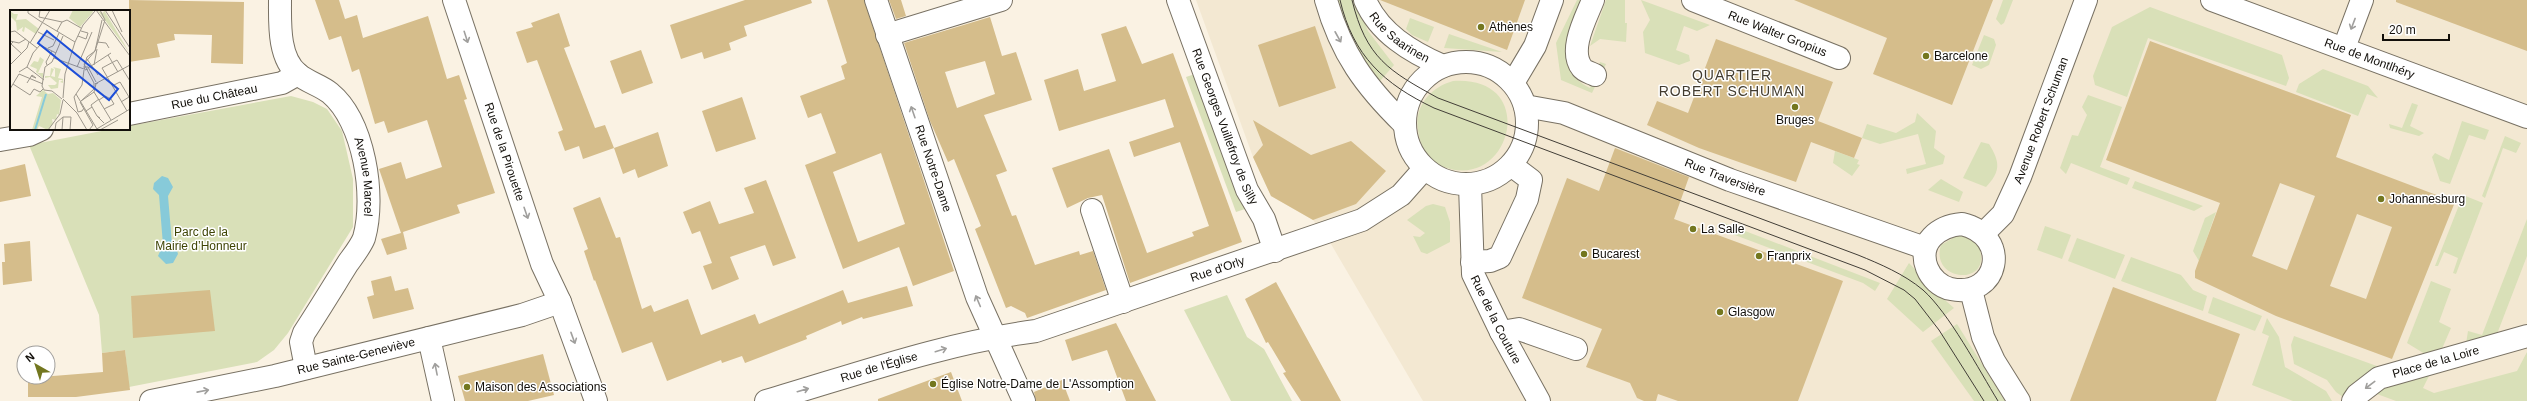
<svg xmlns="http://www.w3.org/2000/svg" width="2527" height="401" font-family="Helvetica,sans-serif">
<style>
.built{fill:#f3e8d2}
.green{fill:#d9e0b8}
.water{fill:#87cad9}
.building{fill:#d5bd8b;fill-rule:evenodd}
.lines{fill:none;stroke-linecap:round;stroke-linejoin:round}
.minor-casing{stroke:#787163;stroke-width:24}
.minor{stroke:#fff;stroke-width:22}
.tram{stroke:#423e37;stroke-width:1}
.oneway{stroke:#a09f9d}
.poi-dot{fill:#73771f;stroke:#fff;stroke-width:1.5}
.labels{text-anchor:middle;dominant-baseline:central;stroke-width:3;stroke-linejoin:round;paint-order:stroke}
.poi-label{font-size:12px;fill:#120f0a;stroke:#fff;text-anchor:start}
.street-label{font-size:12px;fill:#120f0a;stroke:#fff}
.park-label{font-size:12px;fill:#3e4404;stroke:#fff}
.quarter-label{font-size:14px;letter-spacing:1px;fill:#423c30;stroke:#fff}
.inset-river{fill:none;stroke:#87cad9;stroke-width:2}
.inset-road{fill:none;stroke:#9d978c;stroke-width:1}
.view{fill:#1d4ed8;fill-opacity:0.15;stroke:#1d4ed8;stroke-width:2}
.inset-edge{fill:none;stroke:#120f0a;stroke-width:2}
</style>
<rect width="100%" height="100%" fill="#faf2e3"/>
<!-- built -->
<polygon class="built" points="1196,0 2527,0 2527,401 1423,401 1328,239 1313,220 1271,196 1253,157"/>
<!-- green -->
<g class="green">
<polygon points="1334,0 1356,0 1368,31 1394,65 1380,81 1360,60"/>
<path d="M1577,0h6c-12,32 -34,67 7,88l10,-26 6,2 -14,29 -31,-13 -5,-37z"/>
<polygon points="1606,0 1625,0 1625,23 1627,23 1626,42 1600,39 1590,46"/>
<polygon points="1641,0 1710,25 1697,31 1684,26 1676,50 1689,55 1690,61 1679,65 1645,53 1643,32 1650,20"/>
<polygon points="2003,0 2013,0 2004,23 2001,25 1996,19"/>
<polygon points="2150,7 2282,55 2289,78 2286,86 2148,38 2127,97 2095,85 2093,76 2112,27"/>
<polygon points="1410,18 1434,27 1428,42 1412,35 1406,29"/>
<polygon points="1449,34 1502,52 1444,48"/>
<polygon points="1984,35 1994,39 1996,45 1989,65 1981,69 1972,65"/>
<polygon points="2323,69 2368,86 2378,98 2367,94 2358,116 2296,92 2299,84"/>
<polygon points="1195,74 1245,209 1236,212 1186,77"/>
<path d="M1453,81c88,-6 58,111 -9,86 -16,-6 -24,-20 -26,-37 -4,-24 13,-43 35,-49z"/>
<polygon points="2088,95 2122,107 2100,167 2130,178 2127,185 2071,163 2066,174 2060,168 2072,135 2078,136 2087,115 2082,107"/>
<polygon points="291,96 313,102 327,109 342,131 353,179 353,227 288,333 274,350 257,362 129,387 125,350 102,353 99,315 29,145 112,129 129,129 129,126"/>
<polygon points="2412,103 2418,105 2410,126 2424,133 2419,136 2390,128 2389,124 2402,128"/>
<polygon points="1917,113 1936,131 1934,148 1945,156 1943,164 1907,174 1906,169 1926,164 1918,134 1880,144 1862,138 1867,124 1896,133 1915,122"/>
<polygon points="2462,121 2489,130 2485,140 2469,135 2450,184 2440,181 2432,157 2435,153 2449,160"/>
<polygon points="2505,136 2521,143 2516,153 2503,148 2485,198 2482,196"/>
<path d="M1981,142l8,2c11,18 12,27 -3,43l-23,-9z"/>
<polygon points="1835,151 1859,160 1857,164 1860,165 1852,176 1833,163"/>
<polygon points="1941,179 1963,192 1959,202 1928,190"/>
<polygon points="2135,181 2203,206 2194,211 2132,188"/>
<polygon points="2463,195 2483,203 2456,274 2453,273 2458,258 2444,252 2438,266 2435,266"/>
<polygon points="1433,204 1445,207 1450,222 1450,242 1427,254 1421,252 1413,236 1420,237 1425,233 1407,220 1426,206"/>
<polygon points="2216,212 2199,261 2193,251 2205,218"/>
<polygon points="2527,219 2527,256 2497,334 2466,344 2468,331 2482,335"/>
<polygon points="1722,222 1880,283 1875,291 1863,283 1719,229"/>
<polygon points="2045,226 2071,235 2062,259 2037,250"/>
<path d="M1958,235c7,0 17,3 20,10 18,42 -49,38 -37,0z"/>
<polygon points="2077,238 2125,255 2115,279 2068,261"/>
<polygon points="2131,257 2181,275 2193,290 2207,296 2203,311 2121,281"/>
<polygon points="1909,263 1938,294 1954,308 1923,332 1887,299"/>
<polygon points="2431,281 2451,289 2439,322 2451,328 2441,351 2425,354 2407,343"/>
<polygon points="1227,295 1247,337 1264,349 1292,401 1231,401 1184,310"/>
<polygon points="2213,297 2262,316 2255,331 2208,313"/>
<polygon points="2267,318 2279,337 2285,367 2326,391 2332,401 2293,401 2252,385 2269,336 2262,333"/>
<polygon points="1957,324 2005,401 1974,401 1931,341"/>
<polygon points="2294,336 2385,369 2347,400 2336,392 2327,380 2294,364 2291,345"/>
<polygon points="2527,352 2527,401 2396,401 2377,394 2382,387 2431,372 2423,388 2434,393 2517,371"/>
</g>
<!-- water -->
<polygon class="water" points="162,176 168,178 173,187 168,196 172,244 176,247 178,254 173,263 166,264 158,256 163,245 159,195 153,189 154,183"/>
<!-- building -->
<g class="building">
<polygon points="129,0 244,2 243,64 211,63 212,35 174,34 175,40 157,44 160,57 129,62"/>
<polygon points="315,0 339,0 345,19 357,15 363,38 428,16 447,79 459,75 467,99 464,100 495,193 457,205 460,213 403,232 407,249 387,255 381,239 401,233 379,169 401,162 406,179 442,167 427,120 388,133 384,121 375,124 359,69 352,72 341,36 329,40"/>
<polygon points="745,0 811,0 812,3 744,26 747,36 729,43 731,50 704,59 702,52 681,59 670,25"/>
<path d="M827,0h37l90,271 -41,15 -14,-39 -56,22 -38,-104 31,-12 -15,-40 -13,5 -8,-22 45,-17 -4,-13 6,-3zM881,153l24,71 -47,18 -25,-70z"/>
<polygon points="889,0 901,0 906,16 896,19"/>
<polygon points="1380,0 1525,0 1507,50"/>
<polygon points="1794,0 1993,0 1952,105 1873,74 1887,38"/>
<polygon points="2396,0 2527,0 2527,51 2396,2"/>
<polygon points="559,13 570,46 564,48 595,128 605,125 614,148 583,159 579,146 565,151 558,132 563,130 537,60 527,63 516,32 533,27 531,23"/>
<path d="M990,17l12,39 14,-4 16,48 -48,15 23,56 -11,4 16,41 4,-1 19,50 44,-14 1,4 13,-4 13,39 -79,28 -2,-5 -14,-7 -5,2 -31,-79 6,-3 -27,-67 -6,3 -18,-41 -26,-78zM985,61l10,33 -38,14 -12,-36z"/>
<polygon points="1126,26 1142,64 1173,53 1242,242 1130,283 1102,195 1088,198 1067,208 1052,168 1109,149 1147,253 1194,236 1192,232 1209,226 1180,142 1134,157 1129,142 1174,127 1165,99 1059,131 1044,80 1078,69 1084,91 1116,81 1101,34"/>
<polygon points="1315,26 1336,88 1279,107 1258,45"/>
<polygon points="1716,39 1833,82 1818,121 1862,138 1854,158 1811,142 1796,182 1699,148 1647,125 1657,101 1688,113"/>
<path d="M2150,41l201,74 -15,42 119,45 -63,157 -116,-43 -81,-38v-7l25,-68 -114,-43zM2280,183l35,13 -28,74 -35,-14zM2357,214l35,13 -26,72 -36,-13z"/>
<polygon points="641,50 653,83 622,94 610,61"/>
<polygon points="742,97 756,139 716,152 702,111"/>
<polygon points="1253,120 1311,155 1351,141 1386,171 1356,204 1313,220 1271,196 1253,157 1263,145"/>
<polygon points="658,132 668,166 638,178 635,169 623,174 614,148"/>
<polygon points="1615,148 1689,177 1674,219 1843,281 1798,401 1678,401 1658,394 1656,401 1644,401 1637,398 1630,383 1586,367 1602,329 1522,298 1567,178 1599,191"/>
<polygon points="25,164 31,196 0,202 0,170"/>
<polygon points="766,180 796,258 773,266 765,245 730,257 739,279 712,290 703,266 712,263 700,231 692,234 683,212 710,201 719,224 754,213 744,188"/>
<polygon points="600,197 616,238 620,237 642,309 651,305 654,312 688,299 701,335 755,314 759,324 843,290 848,303 907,286 913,306 863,319 862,317 842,325 841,321 806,336 807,339 745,363 742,356 722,363 721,360 667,381 652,342 622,353 595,280 594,281 584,251 588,249 573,208"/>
<polygon points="30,241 32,281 3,285 2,262 5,262 4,244"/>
<polygon points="391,276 395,291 408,288 414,309 373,319 367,297 374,295 371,281"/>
<polygon points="1276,282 1341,401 1301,401 1283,373 1286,372 1268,342 1266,343 1245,299"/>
<polygon points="2113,287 2240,334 2216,401 2070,401"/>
<polygon points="210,290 215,331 133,338 131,296"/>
<polygon points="1116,323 1156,401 1126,401 1107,350 1072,361 1065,340"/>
<polygon points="125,350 130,390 76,397 28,397 28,378 103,372 102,353"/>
<polygon points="543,354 554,395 528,401 465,401 458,376"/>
<polygon points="951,372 962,401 878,401 878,399"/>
<polygon points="1062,380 1070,401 1036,401 1034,392"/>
</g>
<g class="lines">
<defs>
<g id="minor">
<path id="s1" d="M280,0c0,23 -2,58 18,74 9,8 22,11 32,19 34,28 46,103 34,145 -3,8 -11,18 -16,25 -15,24 -29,47 -44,70l-3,9 5,26"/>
<path id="s2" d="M454,0l88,264 18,38 36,99"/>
<path id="s3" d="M876,0l101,297 47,104"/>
<path id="s4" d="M1178,0l69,190 17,29 11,32"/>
<path d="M1326,0c15,53 39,86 78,124"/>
<path id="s5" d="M1365,0c14,33 46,52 78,66"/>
<path d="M1593,0c-7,18 -25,50 -11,68 2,3 9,5 13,7"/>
<path id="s6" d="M1693,0l146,58"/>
<path id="s7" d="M2212,0l315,117"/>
<polyline points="887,35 1001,0"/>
<polyline points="2344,48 2362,0"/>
<circle cx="1466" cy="123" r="61"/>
<polyline points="1513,83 1535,46 1552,0"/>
<path id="s8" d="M1525,106l39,7 166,67 195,68"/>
<path id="s9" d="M129,114l153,-31 16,-9"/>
<polyline points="0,140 29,135 42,129"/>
<path id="s10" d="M1470,185l3,89 28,58 38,69"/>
<polyline points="1092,210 1123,302"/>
<path d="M1962,224c50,12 37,75 -11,65 -11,-2 -20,-11 -24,-21 -10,-26 12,-42 35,-44z"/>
<path id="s11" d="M1984,233l19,-19 17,-37 66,-177"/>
<polyline points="1472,262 1490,261 1500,257 1527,199 1531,180 1511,165"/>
<polyline points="1971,290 1983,337 1994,361 2019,401"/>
<polyline points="1501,332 1519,329 1576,349"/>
<polyline points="429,338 443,401"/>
<path id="s12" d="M151,401l124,-25 247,-61 38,-13"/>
<path id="s13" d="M766,401c89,-26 178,-58 270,-70l326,-111 39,-25 23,-26"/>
<path id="s14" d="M2353,401l4,-6 22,-17 148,-42"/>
</g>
</defs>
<!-- minor casing -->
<use href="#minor" class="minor-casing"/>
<!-- minor -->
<use href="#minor" class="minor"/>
<!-- tram -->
<g class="tram">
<path d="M1340,0c13,56 44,84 94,108l431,162 39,20 11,9 24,31 45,71"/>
<path d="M1352,0c14,58 37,71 86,98l420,157c22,9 46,19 65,35 26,23 56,80 75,111"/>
</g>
</g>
<!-- one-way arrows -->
<defs><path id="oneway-shaft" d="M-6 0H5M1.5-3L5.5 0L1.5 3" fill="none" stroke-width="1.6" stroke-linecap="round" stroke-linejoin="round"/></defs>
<g class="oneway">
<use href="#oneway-shaft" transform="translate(2353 24) rotate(111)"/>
<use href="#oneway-shaft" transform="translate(466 37) rotate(72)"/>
<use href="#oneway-shaft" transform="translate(1338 37) rotate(61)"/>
<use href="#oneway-shaft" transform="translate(913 112) rotate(-109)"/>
<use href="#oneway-shaft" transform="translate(526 213) rotate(71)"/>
<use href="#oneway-shaft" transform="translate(978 301) rotate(-113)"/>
<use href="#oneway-shaft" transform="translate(573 338) rotate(70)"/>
<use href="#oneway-shaft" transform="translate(941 350) rotate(-17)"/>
<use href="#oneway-shaft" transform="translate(436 369) rotate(-101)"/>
<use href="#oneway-shaft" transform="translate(2370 385) rotate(143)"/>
<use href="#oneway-shaft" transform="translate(803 390) rotate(-16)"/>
<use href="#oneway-shaft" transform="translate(203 391) rotate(-11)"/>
</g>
<!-- markers -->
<g class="poi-dot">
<circle cx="1481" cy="27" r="4"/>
<circle cx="1926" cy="56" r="4"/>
<circle cx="1795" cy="107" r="4"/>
<circle cx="2381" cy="199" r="4"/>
<circle cx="1693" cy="229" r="4"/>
<circle cx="1584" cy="254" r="4"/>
<circle cx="1759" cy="256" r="4"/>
<circle cx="1720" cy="312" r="4"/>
<circle cx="933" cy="384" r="4"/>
<circle cx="467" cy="387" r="4"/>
</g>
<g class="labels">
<!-- poi labels -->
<g class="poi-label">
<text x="1489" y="27">Athènes</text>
<text x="1934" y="56">Barcelone</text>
<text x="1795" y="120" text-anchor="middle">Bruges</text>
<text x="2389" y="199">Johannesburg</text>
<text x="1701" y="229">La Salle</text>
<text x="1592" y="254">Bucarest</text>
<text x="1767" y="256">Franprix</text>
<text x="1728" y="312">Glasgow</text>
<text x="941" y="384">Église Notre-Dame de L'Assomption</text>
<text x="475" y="387">Maison des Associations</text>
</g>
<!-- street labels -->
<g class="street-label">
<text stroke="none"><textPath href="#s6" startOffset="91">Rue Walter Gropius</textPath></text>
<text stroke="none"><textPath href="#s5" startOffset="52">Rue Saarinen</textPath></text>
<text stroke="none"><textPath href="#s7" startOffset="168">Rue de Montlhéry</textPath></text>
<text stroke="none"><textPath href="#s9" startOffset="87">Rue du Château</textPath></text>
<text stroke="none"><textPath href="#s11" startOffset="128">Avenue Robert Schuman</textPath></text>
<text stroke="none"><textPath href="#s4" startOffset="135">Rue Georges Vuillefroy de Silly</textPath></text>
<text stroke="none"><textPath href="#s2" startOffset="160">Rue de la Pirouette</textPath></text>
<text stroke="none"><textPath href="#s3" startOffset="178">Rue Notre-Dame</textPath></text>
<text stroke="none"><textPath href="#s1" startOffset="209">Avenue Marcel</textPath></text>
<text stroke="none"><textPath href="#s8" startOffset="213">Rue Traversière</textPath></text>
<text stroke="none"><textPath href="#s13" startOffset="471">Rue d'Orly</textPath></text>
<text stroke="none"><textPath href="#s10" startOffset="140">Rue de la Couture</textPath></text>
<text stroke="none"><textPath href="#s12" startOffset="210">Rue Sainte-Geneviève</textPath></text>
<text stroke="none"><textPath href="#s14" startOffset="94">Place de la Loire</textPath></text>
<text stroke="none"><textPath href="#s13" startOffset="118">Rue de l'Église</textPath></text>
</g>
<!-- park labels -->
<g class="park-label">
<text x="201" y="232">Parc de la<tspan x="201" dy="14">Mairie d’Honneur</tspan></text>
</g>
<!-- quarter labels -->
<g class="quarter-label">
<text x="1732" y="75">QUARTIER<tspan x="1732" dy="16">ROBERT SCHUMAN</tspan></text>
</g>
</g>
<!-- overview -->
<g transform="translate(10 10)">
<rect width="120" height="120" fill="#faf2e3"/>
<path d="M63,0h19l1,2 -13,15 -11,-9zM88,0h6l25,42 -31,-41 5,2 1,-2zM0,1l4,3h4l-2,6 10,-1 13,10 -3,5 -11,-7 -1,5 -2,-1 1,-4 -6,4 -1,-9 -6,-6zM30,47l4,3 -6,13h5v5l-7,-6 1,-3 -7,-3 4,-5 4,1zM43,57l8,2 -3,9 5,1v4l-3,-1 3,-2h-4l-1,8 -7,1 -3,-4h7l2,-2 -7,-6 -5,1v-2h5l1,-8 3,1 -3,7 4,1v-8zM33,80l5,4 5,-1 8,7 -2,15 -2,-1 -1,6 -4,-1 1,5 -5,6 -9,-4 -2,4h-5l10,-33 -6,-1z" fill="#d9e0b8"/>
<path class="inset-river" d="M25,120l11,-36"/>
<path class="inset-road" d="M18,0v3l12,8 35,21M30,0l-1,7 23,5M86,0l34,46M95,0l25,38M102,0l10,22M47,21l5,-9 5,-2 14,8M0,22l5,-1 22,17M28,22l16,8M68,26l8,3 2,-6 -7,-2M0,31l9,2 7,-4M3,32l-2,2 11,10M87,32l9,1 3,5M20,33l20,-33M38,38l5,-2 6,-13M98,45l10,17M44,48l30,11M77,49l11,16M0,55l17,-17 2,-6M37,55l-1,-3 6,-11M84,55l3,-16M17,57l17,13M67,57l15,-35M74,57l3,-10 8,-6 7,-31M78,58l23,-15M78,59l-3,1 -1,-3h4l8,15M9,62l8,-5 6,-14 7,-8 16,8M9,64l24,10M17,73l5,-8 4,3 -5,-2M88,73l-3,1 35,-19M3,74l17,11 4,-6 6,3 3,-3M102,76l8,-4 9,15 -8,5M0,79l9,-15M84,82l17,28M66,84l21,35M53,88l2,-24 10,-32 8,-17 12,-14M52,89l-10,-8 -8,-1 -2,-4 3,-19 7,-5 11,-26M53,89l14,14 10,17M89,90l6,-4 6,3 3,5 -10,5M71,91l13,-9 2,-8M82,97l-1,-2 8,-6M74,98l-2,3 -4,1 -4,-15 8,-12 2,-15M76,101l6,-4 5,9M117,101l-25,-43 15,-8 13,21M53,107h8l-1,13M90,108l-3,-2 7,7M38,120l12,-16 3,-14M45,120l1,-7 7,-6M52,120l1,-13M79,120l4,-5 -13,-23 14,-13v-6l-10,-19 11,-13 10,-31 -5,-10M85,120l35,-21M90,120l18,-10"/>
<path class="view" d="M37,21l71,58 -9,11 -71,-57z"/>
<rect width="120" height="120" class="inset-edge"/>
</g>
<!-- north arrow -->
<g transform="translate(36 365) rotate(321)"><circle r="19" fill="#ffffff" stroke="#a09f9d"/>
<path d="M0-3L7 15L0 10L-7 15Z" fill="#73771f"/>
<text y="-6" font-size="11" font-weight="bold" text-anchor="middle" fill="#120f0a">N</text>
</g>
<!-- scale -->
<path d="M2383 34v6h66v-6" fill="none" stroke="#120f0a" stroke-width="2"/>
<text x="2389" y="34" font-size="12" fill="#120f0a" stroke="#ffffff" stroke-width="3" paint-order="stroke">20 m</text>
</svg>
